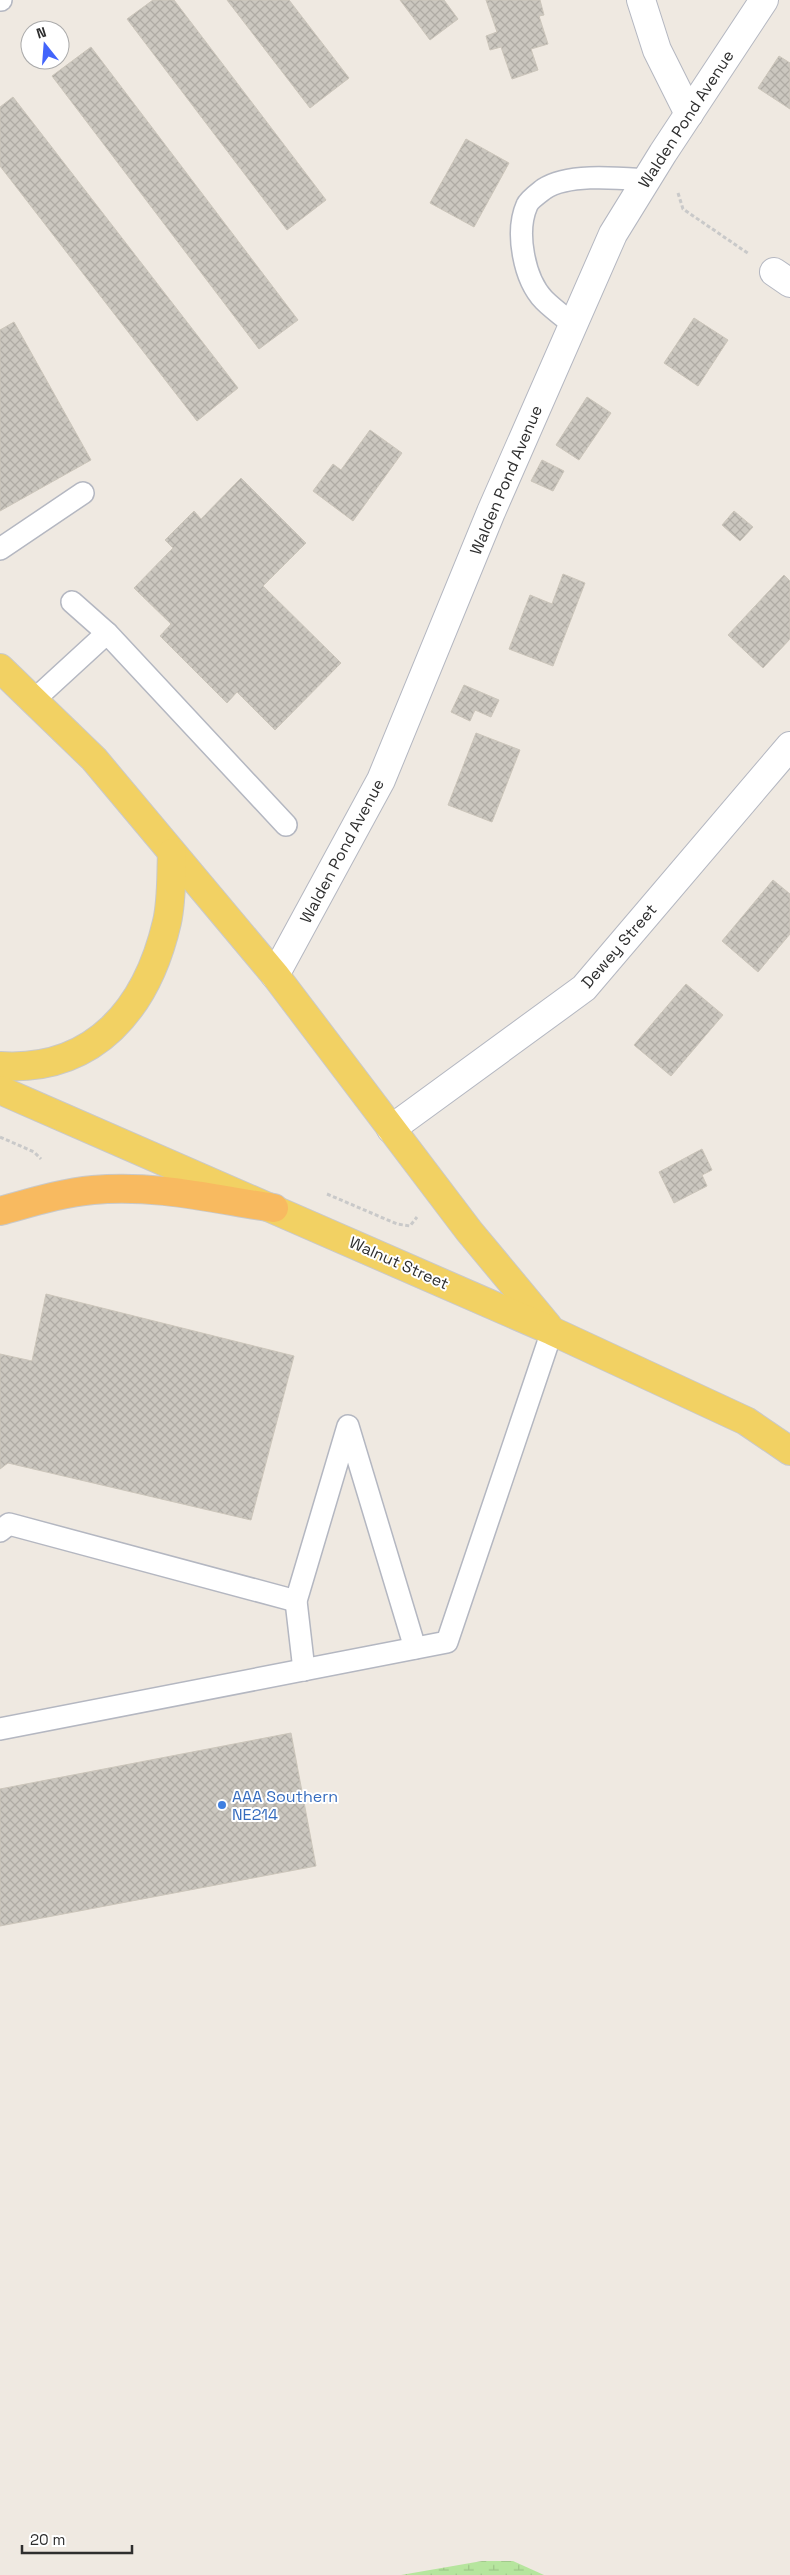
<svg xmlns="http://www.w3.org/2000/svg" width="790" height="2575" font-family="'Space Grotesk',sans-serif">
<style>
.wetland{fill:url(#wetland-marsh)}
.building{fill:url(#building-cross-hatch);stroke:#cbc5ba}
.lines{fill:none;stroke-linecap:round;stroke-linejoin:round}
.service-casing{stroke:#b4b7c1;stroke-width:24}
.minor-casing{stroke:#b4b7c1;stroke-width:30}
.primary-casing{stroke:#c9c9c9;stroke-width:30}
.trunk-casing{stroke:#c9c9c9;stroke-width:30}
.path{stroke:#c9c9c9;stroke-width:3;stroke-dasharray:4 2.5;stroke-linecap:butt}
.service{stroke:#fff;stroke-width:21}
.minor{stroke:#fff;stroke-width:28}
.primary{stroke:#f2d163;stroke-width:28}
.trunk{stroke:#f8ba60;stroke-width:28}
.shop-dot{fill:#3f7fe0;stroke:#fff;stroke-width:2}
.labels{text-anchor:middle;dominant-baseline:central;stroke-width:4;stroke-linejoin:round;paint-order:stroke}
.street-label{font-size:16px;fill:#2e2e2e;stroke:#fff}
.shop-label{font-size:16px;fill:#366cbe;stroke:#fff;text-anchor:start}
</style>
<defs>
<pattern id="wetland-marsh" width="20" height="14" patternUnits="userSpaceOnUse" patternTransform="scale(1.25)"><rect width="20" height="14" fill="#b6e59e"/><path d="M1 5h8M5 5V1M11 12h8M15 12V8" fill="none" stroke="#9dc588"/></pattern>
<pattern id="building-cross-hatch" width="8" height="8" patternUnits="userSpaceOnUse" patternTransform="scale(1.25)"><rect width="8" height="8" fill="#cbc7bf"/><path d="M0 0l8 8M0 8l8-8" fill="none" stroke="#afaba4"/></pattern>
</defs>
<rect width="100%" height="100%" fill="#efe9e1"/>
<!-- wetland -->
<polygon class="wetland" points="482,2561 513,2561 544,2575 401,2575"/>
<!-- building -->
<g class="building">
<polygon points="153,0 174,0 326,200 287,230 127,19"/>
<polygon points="227,0 289,0 349,78 310,108"/>
<polygon points="400,0 444,0 458,19 430,40"/>
<polygon points="486,0 540,0 544,15 539,16 548,44 531,49 538,70 512,79 501,47 490,50 486,36 497,32"/>
<polygon points="91,47 298,320 259,349 52,76"/>
<polygon points="779,56 790,63 790,109 758,88"/>
<polygon points="13,97 238,388 197,421 0,166 0,107"/>
<polygon points="466,139 509,163 474,227 430,203"/>
<polygon points="694,318 728,340 698,386 664,363"/>
<polygon points="14,322 91,460 0,511 0,330"/>
<polygon points="587,397 611,413 579,460 556,445"/>
<polygon points="370,430 402,453 353,521 313,491 333,464 341,470"/>
<polygon points="542,460 564,471 553,491 531,481"/>
<polygon points="241,478 306,543 263,586 341,663 275,730 237,692 227,703 160,636 171,624 134,588 173,548 165,540 194,511 201,519"/>
<polygon points="734,511 753,527 740,541 722,525"/>
<polygon points="563,574 585,583 553,666 509,649 530,595 552,604"/>
<polygon points="784,575 790,581 790,639 763,668 728,635"/>
<polygon points="464,685 499,700 491,717 475,710 470,721 451,712"/>
<polygon points="476,733 520,750 492,822 448,805"/>
<polygon points="773,880 790,894 790,934 758,972 722,941"/>
<polygon points="686,984 723,1015 671,1076 634,1045"/>
<polygon points="702,1149 712,1170 702,1175 707,1186 674,1203 659,1172"/>
<polygon points="46,1294 294,1356 251,1520 8,1463 0,1469 0,1354 32,1361"/>
<polygon points="291,1733 316,1866 0,1926 0,1789"/>
</g>
<g class="lines">
<defs>
<g id="service">
<polyline points="0,0 1,0"/>
<path d="M574,325c-10,-8 -21,-16 -30,-25 -20,-21 -29,-68 -17,-95 2,-5 12,-12 17,-16 24,-16 74,-11 102,-9"/>
<polyline points="0,549 83,493"/>
<polyline points="72,602 107,633"/>
<polyline points="34,700 107,633 286,825"/>
<polyline points="0,1531 9,1524 296,1601"/>
<polyline points="304,1670 296,1601 348,1426 415,1648"/>
<polyline points="0,1729 447,1642 552,1331"/>
</g>
<g id="minor">
<polyline points="641,0 657,50 689,114"/>
<polyline points="774,272 790,283"/>
<polyline points="275,975 381,780 491,512 613,234 663,153 764,0"/>
<polyline points="391,1129 584,988 790,746"/>
</g>
<g id="primary">
<polyline points="0,668 94,759 275,975 469,1231 548,1326"/>
<path d="M0,1066c95,6 147,-58 167,-144 5,-22 4,-47 5,-69"/>
<polyline points="0,1090 552,1331 746,1421 790,1451"/>
</g>
<path id="trunk" d="M0,1211c30,-8 61,-18 93,-21 61,-6 121,9 181,18"/>
</defs>
<!-- service casing -->
<use href="#service" class="service-casing"/>
<!-- minor casing -->
<use href="#minor" class="minor-casing"/>
<!-- primary casing -->
<use href="#primary" class="primary-casing"/>
<!-- trunk casing -->
<use href="#trunk" class="trunk-casing"/>
<!-- path -->
<g class="path">
<polyline points="678,193 683,209 749,254"/>
<polyline points="0,1137 34,1152 41,1159"/>
<polyline points="327,1194 397,1224 410,1226 417,1217"/>
</g>
<!-- service -->
<use href="#service" class="service"/>
<!-- minor -->
<use href="#minor" class="minor"/>
<!-- primary -->
<use href="#primary" class="primary"/>
<!-- trunk -->
<use href="#trunk" class="trunk"/>
</g>
<!-- markers -->
<circle class="shop-dot" cx="222" cy="1805" r="5"/>
<g class="labels">
<!-- street labels -->
<g class="street-label">
<text transform="translate(686 119) rotate(-57)">Walden Pond Avenue</text>
<text transform="translate(506 480) rotate(-67)">Walden Pond Avenue</text>
<text transform="translate(342 851) rotate(-62)">Walden Pond Avenue</text>
<text transform="translate(619 946) rotate(-49)">Dewey Street</text>
<text transform="translate(399 1263) rotate(24)">Walnut Street</text>
</g>
<!-- shop labels -->
<g class="shop-label">
<text x="232" y="1796">AAA Southern<tspan x="232" dy="18">NE214</tspan></text>
</g>
</g>
<!-- north arrow -->
<g transform="translate(45 45) rotate(343)"><circle r="24" fill="#ffffff" stroke="#ababab"/>
<path d="M0-4L9 19L0 12L-9 19Z" fill="#4264fb"/>
<text y="-8" font-size="14" font-weight="bold" text-anchor="middle" fill="#2e2e2e">N</text>
</g>
<!-- scale -->
<path d="M22 2545v8h110v-8" fill="none" stroke="#2e2e2e" stroke-width="2.5"/>
<text x="30" y="2545" font-size="15" fill="#2e2e2e" stroke="#ffffff" stroke-width="4" paint-order="stroke">20 m</text>
</svg>
